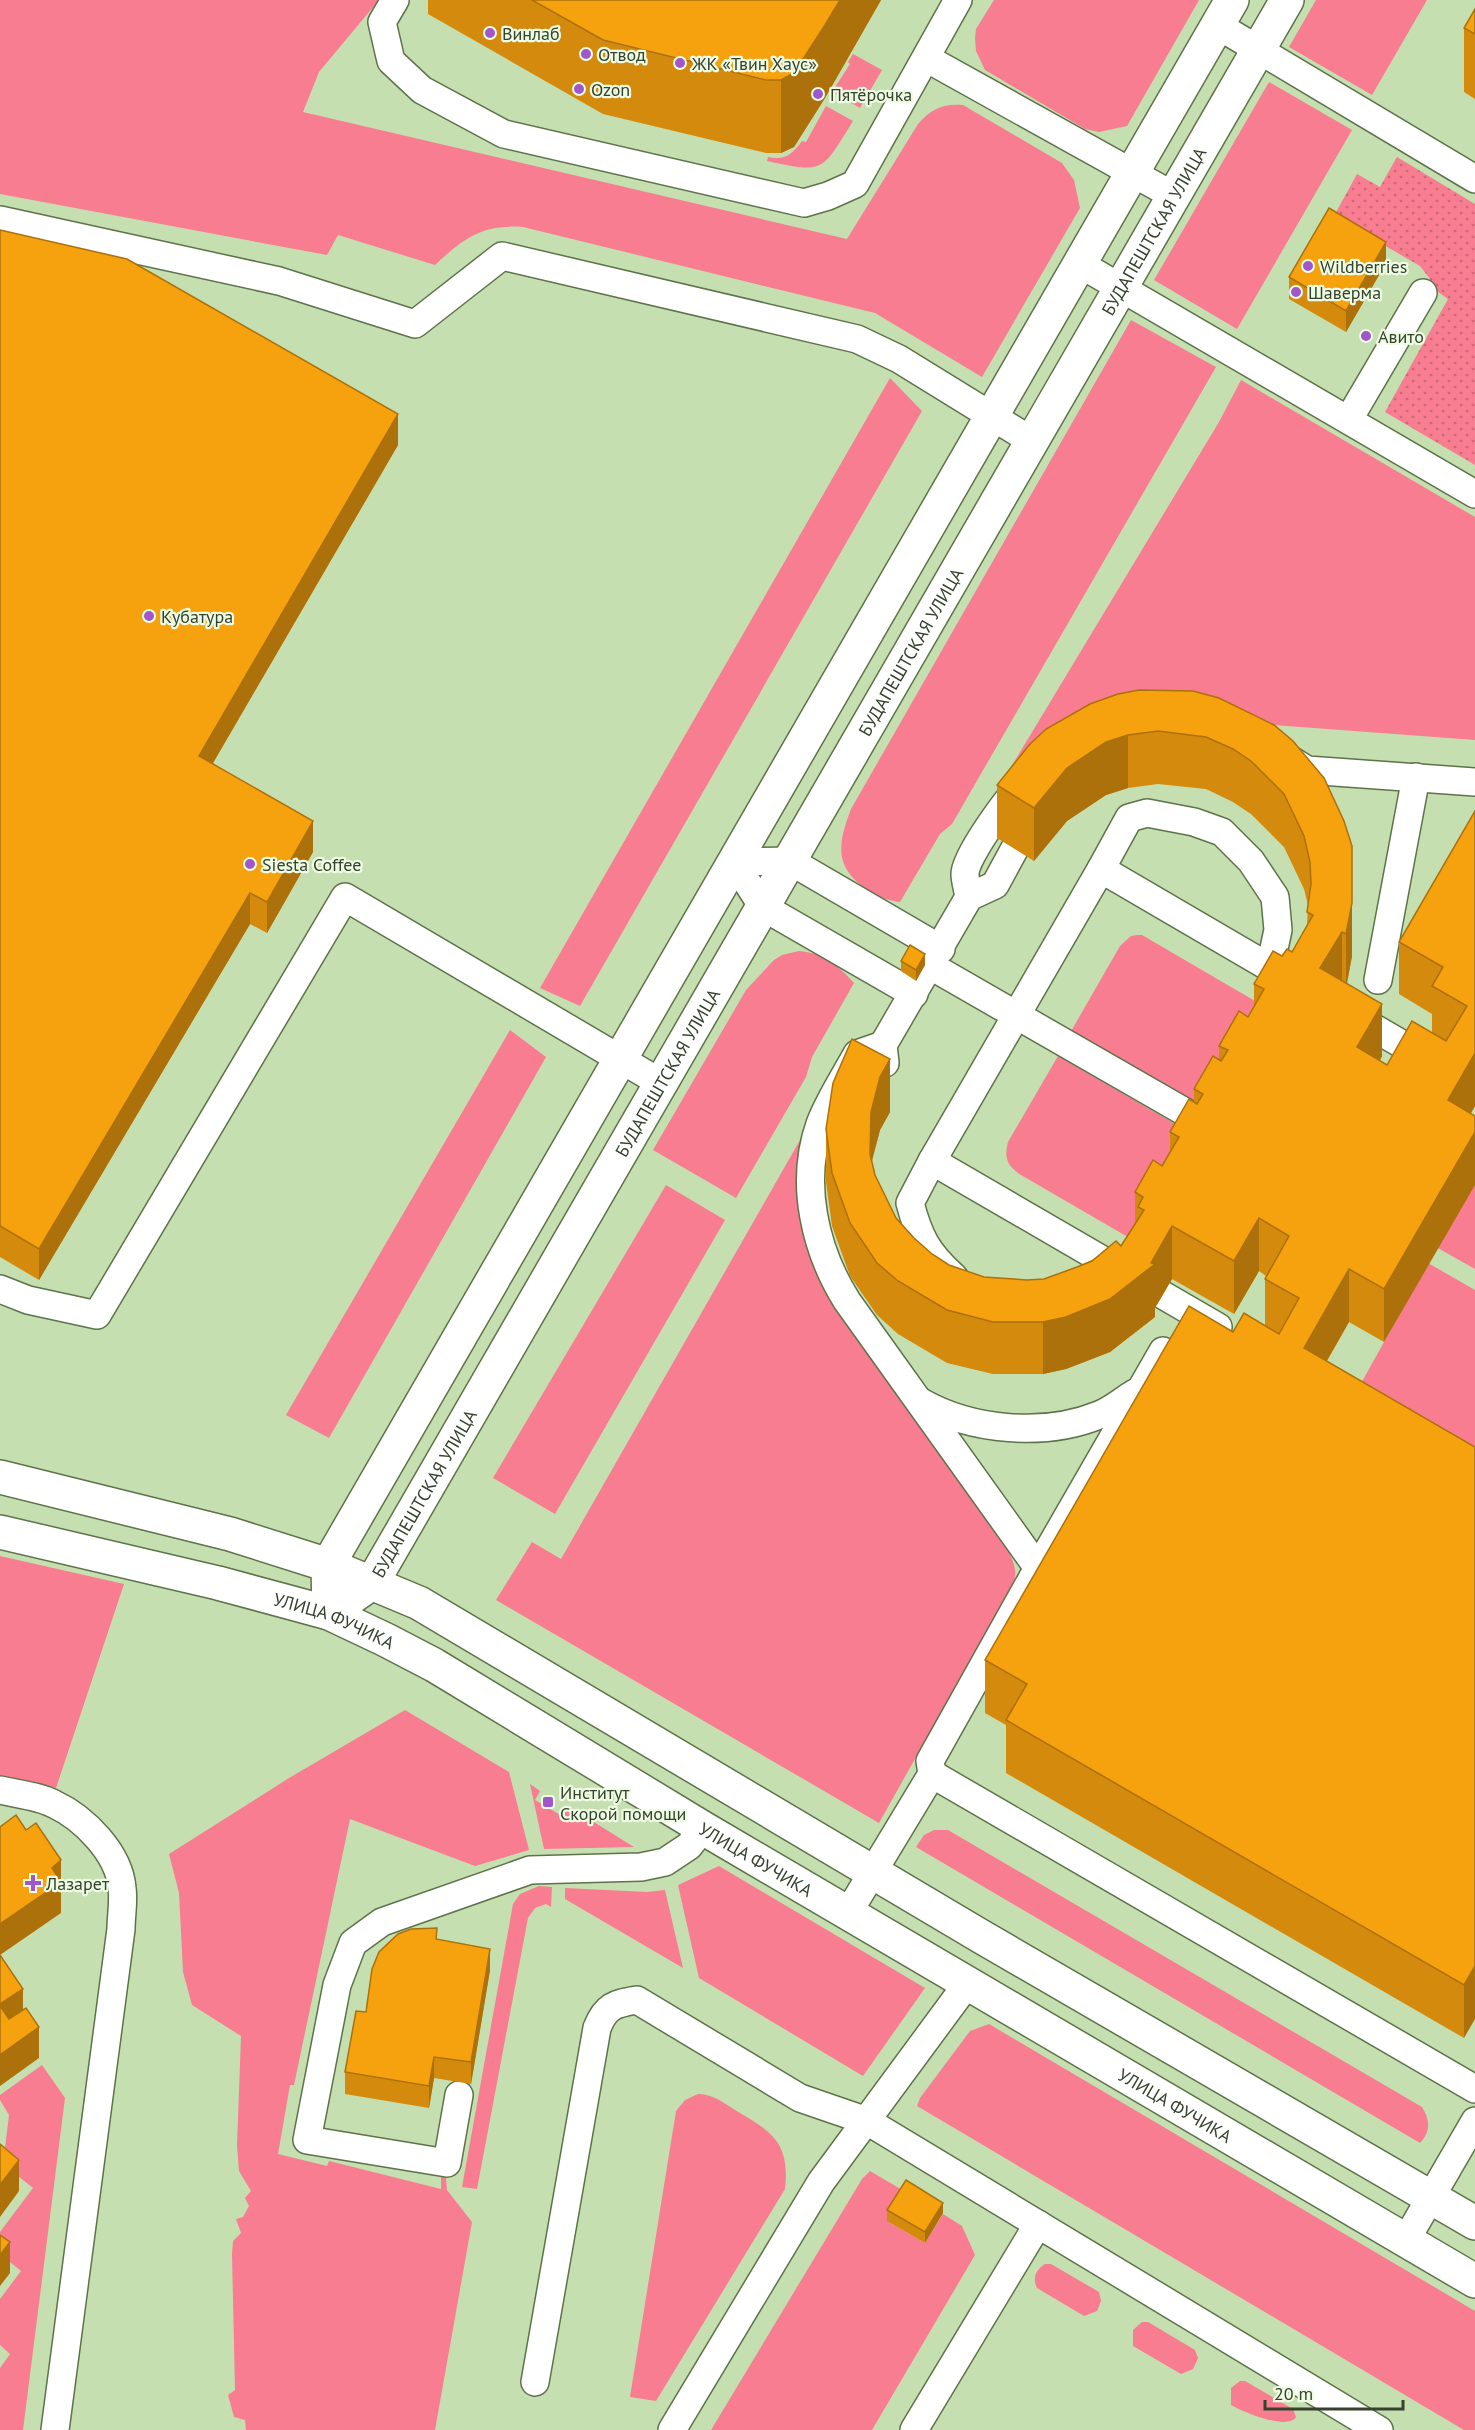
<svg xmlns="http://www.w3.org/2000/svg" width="1475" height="2430" font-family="'PT Sans',sans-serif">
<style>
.grass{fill:#f87d91}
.park{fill:url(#park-dots)}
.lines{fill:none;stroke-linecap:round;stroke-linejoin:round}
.lane-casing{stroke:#5d7349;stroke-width:30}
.street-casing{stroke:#5d7349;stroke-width:36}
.lane{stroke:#fff;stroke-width:27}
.street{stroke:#fff;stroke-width:33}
.wall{fill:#d48a0c}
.shaded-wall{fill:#ac710a}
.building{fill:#f6a10e;stroke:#ac710a;stroke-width:1.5}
.poi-dot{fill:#a057cb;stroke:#eefce4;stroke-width:2}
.labels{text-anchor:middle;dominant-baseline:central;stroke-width:4.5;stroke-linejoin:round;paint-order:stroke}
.poi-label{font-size:18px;fill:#36412e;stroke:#eefce4;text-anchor:start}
.street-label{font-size:18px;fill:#36412e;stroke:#eefce4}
</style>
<defs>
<pattern id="park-dots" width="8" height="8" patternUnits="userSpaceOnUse" patternTransform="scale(1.5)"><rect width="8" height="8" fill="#f87d91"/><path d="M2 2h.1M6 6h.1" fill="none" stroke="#ca6877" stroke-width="1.8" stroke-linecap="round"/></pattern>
</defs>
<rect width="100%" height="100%" fill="#c6dfb0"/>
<!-- grass -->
<g class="grass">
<path d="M0,0h379l-60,72 -16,40 544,127 71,-115c13,-15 25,-21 45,-19l99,58 12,17 6,28 -98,169 -107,-64 -352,-86c-41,-3 -59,11 -88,38l-97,-30 -11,20 -327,-61z"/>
<polygon points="994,0 1199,0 1127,126 1099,132 1085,129 985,70 976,51 975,38 976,29"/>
<polygon points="1316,0 1427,0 1372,95 1289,47"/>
<polygon points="853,54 882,70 860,108 832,92 850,64 848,62"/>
<polygon points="1269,82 1352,130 1237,329 1154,280"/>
<path d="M826,106l27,15c-31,50 -28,53 -86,40l1,-4c16,4 25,-3 34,-16l4,1z"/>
<path d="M1131,320l85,47 -264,457 -12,10 -40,68c-21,-2 -48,-18 -56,-38 -7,-17 1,-39 7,-55z"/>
<polygon points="890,378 922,411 580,1006 540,988"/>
<polygon points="1241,380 1475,517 1475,740 1208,720 1005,777 1219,422"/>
<polygon points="1137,935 1142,935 1267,1008 1207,1112 1070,1033 1120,946 1131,936"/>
<path d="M799,951c24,2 39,14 55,32l-42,74 -6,20 -70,121 -83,-48 93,-160 28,-30 8,-5z"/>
<polygon points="510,1030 546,1057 329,1438 286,1415"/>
<path d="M1058,1056l136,79 -61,105 -112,-65c-14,-9 -17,-17 -13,-33z"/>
<path d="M808,1126l27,178 174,248c6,14 9,21 3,34l-133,237 -383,-223 36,-58 29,17z"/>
<polygon points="1475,1177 1475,1269 1436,1247"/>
<polygon points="666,1185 725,1220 555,1514 493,1478"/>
<polygon points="1428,1263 1475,1290 1475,1454 1359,1387"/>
<polygon points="0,1556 124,1584 56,1788 0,1775"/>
<polygon points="405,1710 509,1772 529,1850 475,1866 350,1819 294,2085 290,2085 278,2154 327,2166 329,2161 441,2189 441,2165 445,2167 447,2190 472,2222 435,2430 246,2430 245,2420 234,2417 228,2395 235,2390 232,2254 233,2241 241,2233 236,2219 243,2217 249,2206 245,2198 251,2191 239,2171 237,2146 241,2036 192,2005 183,1972 179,1893 169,1854 289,1778"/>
<polygon points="530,1784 540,1791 535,1800 562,1816 568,1806 634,1847 544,1849"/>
<path d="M934,1830h14l474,277c8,13 9,24 -2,36l-504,-296 8,-12z"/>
<polygon points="719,1866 925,1988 863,2076 699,1978 678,1885"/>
<polygon points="539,1886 552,1887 551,1907 546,1904 535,1908 528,1918 477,2189 462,2187 513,1904 520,1894"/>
<polygon points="565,1888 647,1892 665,1890 683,1968 565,1899"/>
<polygon points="989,2024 1475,2311 1475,2430 1464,2430 917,2106 920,2098 970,2031"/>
<polygon points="42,2065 65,2098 23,2430 0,2430 0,2368 10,2354 0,2345 0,2299 21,2271 0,2254 0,2232 33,2188 3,2164 9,2115 0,2100 0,2095"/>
<path d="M698,2094c14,0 25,8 37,16 37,22 55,32 50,79l-129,212 -26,-4 46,-286 9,-11z"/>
<polygon points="870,2171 904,2191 887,2221 925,2243 943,2214 962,2226 975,2255 872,2430 711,2430 862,2179"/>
<path d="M1045,2264h6l48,28 2,9 -4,10 -13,5 -47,-28c-5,-11 -1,-18 8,-24z"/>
<polygon points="1142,2322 1148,2322 1195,2350 1198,2358 1193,2369 1181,2374 1133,2346 1133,2330"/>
<path d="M1240,2381h5l48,28 3,8c-8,13 -49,-3 -65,-12v-17z"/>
</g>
<!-- park -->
<polygon class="park" points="1397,157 1475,204 1475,465 1385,412 1448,299 1427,284 1430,279 1420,266 1334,216 1357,174 1380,187"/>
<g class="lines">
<defs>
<g id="lane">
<polyline points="395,0 382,22 391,61 422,90 504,134 804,203 828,196 855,184 958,0"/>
<polyline points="1217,25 1475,179"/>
<polyline points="926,58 1174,196"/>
<polyline points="0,220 279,281 415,324 502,256 857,339 899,359 1032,441"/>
<polyline points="1080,264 1475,494"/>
<polyline points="1349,419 1423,293"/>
<polyline points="1286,757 1307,770 1475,782"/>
<polyline points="734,862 790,861 941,949"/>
<polyline points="734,862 763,907 914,994"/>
<polyline points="1101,869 1129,818 1147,813 1194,822 1222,832 1251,861 1275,897 1278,930 1270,967"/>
<path d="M969,897c-1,-7 -4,-16 -4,-23 0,-17 42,-75 55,-87"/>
<polyline points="931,966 1204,1123"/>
<polyline points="1378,980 1416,777"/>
<polyline points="1350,1014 1431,1061"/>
<path d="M883,1045l-26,9c-12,22 -28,46 -37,70 -21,59 -5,126 27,177l191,267"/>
<polyline points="885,1063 883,1045 969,897 995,885 1014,850"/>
<path d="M932,1161l-22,42c9,34 17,50 44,74"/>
<polyline points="0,1289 28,1300 97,1315 345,897 661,1083"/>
<polyline points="1218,1327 932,1161 1101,869 1296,983"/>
<path d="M921,1402c51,29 124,35 178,13 13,-5 24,-15 36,-22"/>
<polyline points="932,1774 1475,2089"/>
<path d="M0,1790c17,4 39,6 54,14 30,14 65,49 68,84 2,13 -1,28 -1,41l-66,501"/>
<polyline points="848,1913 932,1774 930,1761 1038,1568 1163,1351"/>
<polyline points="459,2095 447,2163 307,2140 337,1985 353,1943 382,1922 530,1870 641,1867 665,1862 689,1846 703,1828"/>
<polyline points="1406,2240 1475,2121"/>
<path d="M535,2382l62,-354c9,-23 18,-24 40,-28l163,98 67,23 512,309"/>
<polyline points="672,2430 821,2182 967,1984"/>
<polyline points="914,2430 1038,2224"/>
</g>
<g id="street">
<polyline points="0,1477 230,1534 328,1565 419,1603 982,1937 1475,2223"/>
<path id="s1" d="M0,1532l218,51 111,30 57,27 48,25 269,163 772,453"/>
<path id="s2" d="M329,1613l43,-30 915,-1583"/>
<polyline points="329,1613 328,1565 1232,0"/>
</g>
</defs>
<!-- lane casing -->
<use href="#lane" class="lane-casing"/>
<!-- street casing -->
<use href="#street" class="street-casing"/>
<!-- lane -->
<use href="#lane" class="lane"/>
<!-- street -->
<use href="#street" class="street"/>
</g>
<!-- wall -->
<g class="wall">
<polygon points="428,0 881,0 825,98 794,147 781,153 766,153 603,114 428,14"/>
<polygon points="1475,9 1475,99 1464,92 1464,28"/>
<polygon points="0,230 398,445 213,763 313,852 267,933 250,924 39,1280 0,1257"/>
<polygon points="1386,263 1346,332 1289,299 1289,277"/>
<polygon points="1118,694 1324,778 1352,956 1347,984 1382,1056 1380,1061 1387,1065 1432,1033 1432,1014 1399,994 1399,942 1475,811 1475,1106 1471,1113 1384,1342 1349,1322 1327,1361 1475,1447 1464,2038 1006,1773 1006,1725 985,1713 985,1660 1233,1332 1265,1325 1265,1279 1266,1276 1259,1271 1234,1314 1172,1279 1155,1308 1155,1317 1110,1352 1066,1369 1043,1374 993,1374 947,1363 898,1334 877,1315 850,1276 832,1226 826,1182 826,1129 890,1112 880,1130 872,1161 875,1175 896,1218 914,1238 932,1254 949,1265 984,1277 1027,1280 1044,1279 1077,1267 1121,1246 1135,1225 1135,1192 1162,1166 1170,1153 1170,1132 1194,1102 1194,1089 1219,1060 1219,1046 1248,1017 1254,1006 1254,984 1282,956 1292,952 1307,925 1308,905 1304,889 1284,847 1251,814 1233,802 1206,789 1158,784 1128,788 1106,795 1067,821 1034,861 997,838 997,785"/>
<polygon points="901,961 925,965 916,981 901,971"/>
<polygon points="437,1939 490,1970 471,2084 434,2078 429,2108 345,2094 345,2072 366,2012"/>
<polygon points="887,2210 943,2213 925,2243 887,2221"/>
</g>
<!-- shaded-wall -->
<g class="shaded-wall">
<polygon points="840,0 881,0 825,98 794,147 781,153 781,80"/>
<polygon points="1386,242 1386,263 1346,332 1346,311"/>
<polygon points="398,414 398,445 199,787 199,756"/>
<polygon points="1128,735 1128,788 1106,795 1067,821 1034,861 1034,808 1067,768 1106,742"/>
<polygon points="313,821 313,852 267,933 267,902"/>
<polygon points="250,893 250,924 39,1280 39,1249"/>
<polygon points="1352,903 1352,956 1346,987 1346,934"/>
<polygon points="1342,932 1342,985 1320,968"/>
<polygon points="925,954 925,965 916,981 916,970"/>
<polygon points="1382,1004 1382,1056 1357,1100 1357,1047"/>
<polygon points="1475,1053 1475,1106 1448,1153 1448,1100"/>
<polygon points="890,1059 890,1112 880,1130 871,1164 870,1207 871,1112 880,1077"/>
<polygon points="1475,1132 1475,1185 1384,1342 1384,1289"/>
<polygon points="1259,1218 1259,1271 1234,1314 1234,1261"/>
<polygon points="1172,1226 1172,1279 1155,1308 1155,1317 1110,1352 1066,1369 1043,1374 1043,1322 1151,1263"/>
<polygon points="1349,1269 1349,1322 1304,1400 1304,1348"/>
<polygon points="61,1860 61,1913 0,1955 0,1924 52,1868"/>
<polygon points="490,1949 490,1970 471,2084 471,2062"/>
<polygon points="1475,1966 1475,2019 1464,2038 1464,1985"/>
<polygon points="23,1989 23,2020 0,2035 0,2004"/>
<polygon points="39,2027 39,2058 0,2086 0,2055"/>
<polygon points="434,2057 434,2078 429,2108 429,2086"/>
<polygon points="19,2160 19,2191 0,2217 0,2185"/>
<polygon points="943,2203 943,2213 925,2243 925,2232"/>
<polygon points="10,2242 10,2273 0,2286 0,2255"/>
</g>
<!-- building -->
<g class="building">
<polygon points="532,0 840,0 825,25 794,73 781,80 766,80 603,40"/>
<polygon points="1475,9 1475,34 1464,28"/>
<polygon points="1329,208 1386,242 1346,311 1289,277"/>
<polygon points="0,230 127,259 398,414 199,756 313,821 267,902 250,893 39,1249 0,1226"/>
<polygon points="1139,690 1193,691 1219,698 1274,725 1293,741 1324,778 1344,821 1352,846 1352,903 1346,934 1342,932 1320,968 1382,1004 1357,1047 1387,1065 1412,1021 1446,1041 1467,1006 1432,986 1443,967 1399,942 1475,811 1475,1053 1448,1100 1475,1116 1475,1132 1384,1289 1349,1269 1304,1348 1475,1447 1475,1966 1464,1985 1006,1720 1027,1684 985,1660 1189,1306 1233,1332 1244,1313 1279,1334 1299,1298 1265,1279 1289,1236 1259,1218 1234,1261 1172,1226 1151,1263 1155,1264 1110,1299 1066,1317 1043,1322 993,1322 947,1310 898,1281 877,1263 850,1223 832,1173 826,1129 833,1083 852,1039 890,1059 880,1077 871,1112 870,1154 875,1175 896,1218 914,1238 932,1254 949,1265 984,1277 1027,1280 1044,1279 1077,1267 1092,1261 1116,1241 1121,1246 1144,1210 1138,1207 1143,1197 1135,1192 1153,1160 1162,1166 1179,1137 1170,1132 1189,1099 1197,1104 1203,1094 1194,1089 1213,1056 1221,1061 1228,1050 1219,1046 1239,1011 1248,1017 1264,989 1254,984 1273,951 1282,956 1287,949 1292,952 1313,915 1307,912 1311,884 1310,862 1304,836 1284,794 1251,761 1233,749 1206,737 1158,731 1128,735 1106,742 1067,768 1034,808 997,785 1030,744 1046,729 1090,704 1118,694"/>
<polygon points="910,945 925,954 916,970 901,961"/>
<polygon points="16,1815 26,1830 36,1823 61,1860 52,1868 61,1882 0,1924 0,1827"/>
<polygon points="437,1928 436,1939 490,1949 471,2062 434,2057 429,2086 345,2072 356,2011 366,2012 372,1969 379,1952 398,1934 411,1929"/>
<polygon points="0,1955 23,1989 0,2004"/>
<polygon points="0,2006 9,2019 26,2008 39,2027 0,2055"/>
<polygon points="0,2144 19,2160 0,2185"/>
<polygon points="906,2180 943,2203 925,2232 887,2210"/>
<polygon points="0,2235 10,2242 0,2255"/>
</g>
<!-- markers -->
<g class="poi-dot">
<circle cx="490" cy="33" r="6"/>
<circle cx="586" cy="54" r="6"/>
<circle cx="680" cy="63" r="6"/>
<circle cx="579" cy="89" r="6"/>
<circle cx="818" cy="94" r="6"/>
<circle cx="1308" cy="266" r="6"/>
<circle cx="1296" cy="292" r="6"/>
<circle cx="1366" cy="336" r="6"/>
<circle cx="149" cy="616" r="6"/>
<circle cx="250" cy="864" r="6"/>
<rect x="542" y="1796" width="12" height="12" rx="3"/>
<path d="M30 1874h6v6h6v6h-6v6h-6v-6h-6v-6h6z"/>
</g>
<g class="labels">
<!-- poi labels -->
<g class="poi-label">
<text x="502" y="33">Винлаб</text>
<text x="598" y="54">Отвод</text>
<text x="692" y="63">ЖК «Твин Хаус»</text>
<text x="591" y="89">Ozon</text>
<text x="830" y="94">Пятёрочка</text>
<text x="1320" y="266">Wildberries</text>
<text x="1308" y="292">Шаверма</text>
<text x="1378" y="336">Авито</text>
<text x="161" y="616">Кубатура</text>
<text x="262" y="864">Siesta Coffee</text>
<text x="560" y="1792">Институт<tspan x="560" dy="21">Скорой помощи</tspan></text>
<text x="46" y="1883">Лазарет</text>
</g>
<!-- street labels -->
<g class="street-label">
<text stroke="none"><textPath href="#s2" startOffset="1614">БУДАПЕШТСКАЯ УЛИЦА</textPath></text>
<text stroke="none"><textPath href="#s2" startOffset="1128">БУДАПЕШТСКАЯ УЛИЦА</textPath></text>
<text stroke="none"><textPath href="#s2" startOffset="642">БУДАПЕШТСКАЯ УЛИЦА</textPath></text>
<text stroke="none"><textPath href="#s2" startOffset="156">БУДАПЕШТСКАЯ УЛИЦА</textPath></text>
<text stroke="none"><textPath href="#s1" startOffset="346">УЛИЦА ФУЧИКА</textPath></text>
<text stroke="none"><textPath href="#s1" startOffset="832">УЛИЦА ФУЧИКА</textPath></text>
<text stroke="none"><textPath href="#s1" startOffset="1318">УЛИЦА ФУЧИКА</textPath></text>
</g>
</g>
<!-- scale -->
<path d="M1265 2400v9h138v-9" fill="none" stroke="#36412e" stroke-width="3"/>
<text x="1274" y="2400" font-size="18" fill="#36412e" stroke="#eefce4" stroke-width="4.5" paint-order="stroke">20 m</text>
</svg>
